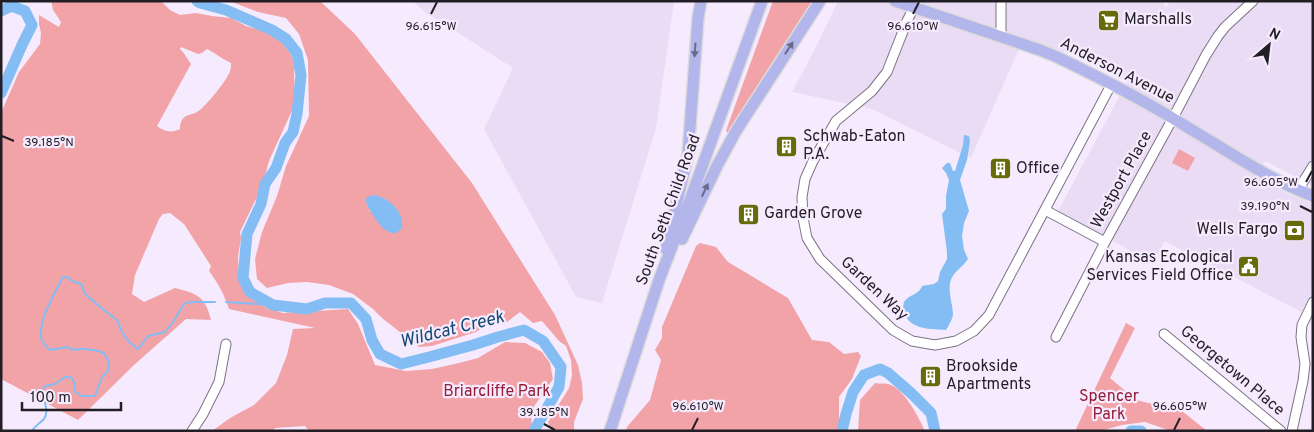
<svg xmlns="http://www.w3.org/2000/svg" width="1314" height="432" font-family="Overpass,sans-serif">
<style>
.built{fill:#ebdcf5}
.green{fill:#f2a3a8;fill-rule:evenodd}
.water{fill:#83bdf3}
.lines{fill:none;stroke-linecap:round;stroke-linejoin:round}
.stream{stroke:#83bdf3;stroke-width:2}
.river{stroke:#83bdf3;stroke-width:11}
.minor-casing{stroke:#7c7283;stroke-width:11}
.major-casing{stroke:#dcdbdc;stroke-width:14}
.minor{stroke:#fff;stroke-width:9}
.major{stroke:#b3b6ea;stroke-width:11}
.oneway{fill:#6a6a88}
.ticks{fill:none;stroke:#221e25;stroke-width:2}
.labels{text-anchor:middle;dominant-baseline:central;stroke-width:4.5;stroke-linejoin:round;paint-order:stroke}
.poi-label{font-size:16px;fill:#221e25;stroke:#f6ebfe;text-anchor:start}
.street-label{font-size:16px;fill:#221e25;stroke:#f6ebfe}
.park-label{font-size:16px;fill:#941d35;stroke:#f6ebfe}
.water-label{font-size:18px;font-style:italic;fill:#124873;stroke:#f6ebfe}
.ticks-label{font-size:12px;text-anchor:middle;fill:#221e25;stroke:#f6ebfe;stroke-width:4.5;stroke-linejoin:round;paint-order:stroke}
</style>
<rect width="100%" height="100%" fill="#f6ebfe"/>
<!-- built -->
<g class="built">
<polygon points="412,1 674,1 656,128 602,303 576,297 484,129 513,68 425,12"/>
<polygon points="838,1 1163,1 1166,8 1170,1 1313,1 1313,186 1265,161 1257,177 1288,194 1313,204 1313,291 1301,312 1165,241 1153,263 1058,211 1127,82 1074,55 1024,38 971,158 872,109 792,92 816,47"/>
</g>
<!-- green -->
<g class="green">
<path d="M51,1h110l9,9 10,5 16,-2 16,3 19,2 15,8 10,3 1,-2 16,5 9,10 10,14 2,11 1,37 -26,57 -5,19 -6,15 -18,37 1,6 -3,19 1,21 11,18 15,11 18,6 65,-4 10,15 17,41 31,6 26,-2 27,-6 19,-5 27,-16 20,1 17,9 8,11 3,16 -22,32 1,20h-223l-4,-5 -30,2 -3,3h-60l18,-13 24,-13 22,-22 11,-28 6,-26 22,-1 -86,-19c-5,-15 -11,-26 -20,-38l2,-5 -27,-42 -14,-11 -7,1 -4,5 -24,56 -3,19 12,8 31,-14c22,6 30,7 36,32l-25,-1 -52,46 -56,55 -77,-41v-266l18,-41 21,-28 1,-11 -2,-9v-9l20,12 2,-5 -8,-12zM181,47l17,7 4,-1 5,-4c8,4 15,10 24,14 0,3 0,5 -1,8 -2,8 -22,32 -29,38 -10,9 -20,2 -21,20 -8,4 -16,3 -23,-3l34,-62 -8,-12 -3,-3z"/>
<path d="M232,1h88l35,33 117,149 83,132 23,50 4,18 1,16 -9,23v9h-23l-3,-9 21,-34 3,-13 -1,-15 -5,-14 -7,-5 -17,-20 -9,2 -13,-11 -13,10 -17,1 -14,9 -44,14 -13,1 -37,-29 -9,-9 -20,-15 -24,-9 -22,-3 -19,1 -21,5 -10,-9 -2,-20 7,-27 15,-36 9,-30 23,-50 -1,-56 -9,-26 -13,-16 -28,-6 -26,-10zM384,198l11,9 5,8 -27,-1 -4,-4z"/>
<polygon points="773,1 815,1 728,133 726,131 728,125"/>
<polygon points="1179,149 1195,158 1188,171 1172,163"/>
<polygon points="700,243 716,247 728,262 788,298 812,340 829,342 844,354 858,352 861,356 852,379 839,397 839,423 837,431 626,431 627,427 650,400 661,360 655,350 662,338 662,327 696,246"/>
<polygon points="1126,323 1135,328 1110,378 1136,400 1182,411 1207,431 1171,431 1145,422 1122,425 1100,431 1075,431"/>
<path d="M875,383c4,1 9,0 13,1 16,4 30,32 37,47h-67l2,-31z"/>
</g>
<!-- water -->
<g class="water">
<path d="M964,135l5,1 1,5 -3,19 -7,20 9,31 -5,12 -2,13 2,14 4,9c-5,8 -14,12 -17,21 -4,11 2,24 2,35 -1,5 -4,10 -7,15 -14,-1 -36,0 -42,-17 -1,-3 -1,-8 0,-11 5,-8 15,-7 18,-16l12,-2 4,-3 2,-9 7,-13v-7l-5,-38 4,-5v-13l3,-16 -3,-7 -4,-5 5,-5h3l3,8h2l8,-26z"/>
<path d="M373,195c16,2 32,17 29,34 -1,0 -6,4 -7,4 -3,1 -8,-2 -11,-4 -4,-3 -20,-25 -18,-30 2,-3 4,-3 7,-4z"/>
</g>
<g class="lines">
<!-- stream -->
<g class="stream">
<polyline points="226,302 273,305"/>
<path d="M32,431c3,-5 8,-8 12,-12 6,-9 -1,-19 -3,-28l4,-5 10,-2 10,-7h6l3,5 1,10 7,4h13l7,-19 6,-6 1,-9 -5,-9c-11,-4 -21,-5 -32,-3l-4,-3 -18,3c-2,-2 -6,-6 -8,-9 -6,-17 13,-49 21,-64h5l4,4 6,2 4,2 3,9 20,17 12,9 5,12 7,10 9,7 10,-13 17,-4 8,-10 11,-18 6,-2h25"/>
</g>
<!-- river -->
<g class="river">
<polyline points="197,1 200,3 226,10 272,30 286,39 297,53 301,75 297,114 293,132 285,143 276,168 265,184 261,204 247,234 243,278 250,292 273,305 307,309 325,303 351,303 366,319 372,340 380,354 401,364 429,357 473,345 498,337 524,330 543,341 561,367 559,387 535,429 536,431"/>
<polyline points="1,11 11,6 25,11 32,25 22,45 1,93"/>
<polyline points="842,431 846,414 853,392 864,375 880,369 888,373 911,393 931,413 935,431"/>
<polyline points="1131,431 1141,431"/>
</g>
<defs>
<g id="minor">
<polyline points="917,1 907,21 887,72 872,91 836,121 813,161 805,179 802,197 803,218 807,238 820,259 893,330 912,341 935,345 956,341 974,331 989,315 1111,85"/>
<polyline points="1001,1 1001,37"/>
<polyline points="1298,190 1313,166"/>
<polyline points="1045,210 1105,242"/>
<polyline points="1164,334 1281,431"/>
<polyline points="1056,337 1105,242 1173,118 1206,55 1218,36 1225,27 1253,1"/>
<polyline points="192,431 203,414 219,382 226,344"/>
<polyline points="1292,431 1303,381 1305,364 1301,337 1302,325 1313,302"/>
</g>
<g id="major">
<path d="M895,1l145,49 17,7c46,22 92,46 135,73 39,23 78,50 121,66"/>
<polyline points="682,239 717,166 736,131 820,1"/>
<polyline points="666,249 688,155 698,18 701,1"/>
<polyline points="610,431 659,280 690,200 762,1"/>
</g>
</defs>
<!-- minor casing -->
<use href="#minor" class="minor-casing"/>
<!-- major casing -->
<use href="#major" class="major-casing"/>
<!-- minor -->
<use href="#minor" class="minor"/>
<!-- major -->
<use href="#major" class="major"/>
</g>
<!-- one-way arrows -->
<defs><path id="oneway-solid" d="M-6-.8H1V-3.2L6.5 0L1 3.2V.8H-6Z" transform="scale(1.25)"/></defs>
<g class="oneway">
<use href="#oneway-solid" transform="translate(789 48) rotate(-57)"/>
<use href="#oneway-solid" transform="translate(695 50) rotate(94)"/>
<use href="#oneway-solid" transform="translate(705 190) rotate(-65)"/>
</g>
<!-- ticks -->
<path class="ticks" d="M431,14l6,-12M913,14l6,-12M2,136l12,5M1306,182l6,-11M1300,206l12,6M544,424l11,6M692,430l6,-12M1174,430l6,-12"/>
<!-- icons -->
<defs>
<symbol id="supermarket-square" viewBox="-11 -11 22 22"><rect x="-9" y="-9" width="18" height="18" rx="4" fill="#676a09" stroke="#f6ebfe"/><path d="M-6-5.5h2.5l.6 2H6L4.5 2H-2.5L-4.4-4H-6ZM-1.5 3.2a1.3 1.3 0 1 0 .1 0ZM3 3.2a1.3 1.3 0 1 0 .1 0Z" fill="#fff"/></symbol>
<symbol id="building-square" viewBox="-11 -11 22 22"><rect x="-9" y="-9" width="18" height="18" rx="4" fill="#676a09" stroke="#f6ebfe"/><path d="M-4-6H4V6H1V3H-1V6H-4ZM-2.5-4.3h1.7v1.8h-1.7ZM.8-4.3h1.7v1.8H.8ZM-2.5-1h1.7V.8h-1.7ZM.8-1h1.7V.8H.8Z" fill="#fff"/></symbol>
<symbol id="bank-square" viewBox="-11 -11 22 22"><rect x="-9" y="-9" width="18" height="18" rx="4" fill="#676a09" stroke="#f6ebfe"/><path d="M-6-4H6V4H-6ZM0-2.3a2.3 2.3 0 1 0 0 4.6a2.3 2.3 0 1 0 0-4.6Z" fill="#fff"/></symbol>
<symbol id="civic-square" viewBox="-11 -11 22 22"><rect x="-9" y="-9" width="18" height="18" rx="4" fill="#676a09" stroke="#f6ebfe"/><path d="M-.6-6.5H3V-4.5H.6V-3L4-1V1h2V6H-6V1h2V-1L-.6-3ZM-1.2 2.5V6h2.4V2.5Z" fill="#fff"/></symbol>
</defs>
<g fill-rule="evenodd">
<use href="#supermarket-square" x="1096" y="8" width="25" height="25"/>
<use href="#building-square" x="774" y="134" width="25" height="25"/>
<use href="#building-square" x="988" y="156" width="25" height="25"/>
<use href="#building-square" x="736" y="202" width="25" height="25"/>
<use href="#bank-square" x="1282" y="218" width="25" height="25"/>
<use href="#civic-square" x="1236" y="254" width="25" height="25"/>
<use href="#building-square" x="918" y="364" width="25" height="25"/>
</g>
<g class="labels">
<!-- poi labels -->
<g class="poi-label">
<text x="1124" y="20">Marshalls</text>
<text x="803" y="137">Schwab-Eaton<tspan x="803" dy="18">P.A.</tspan></text>
<text x="1016" y="169">Office</text>
<text x="764" y="214">Garden Grove</text>
<text x="1278" y="230" text-anchor="end">Wells Fargo</text>
<text x="1233" y="258" text-anchor="end">Kansas Ecological<tspan x="1233" dy="18">Services Field Office</tspan></text>
<text x="946" y="367">Brookside<tspan x="946" dy="18">Apartments</tspan></text>
</g>
<!-- street labels -->
<g class="street-label">
<text transform="translate(1117 71) rotate(27)">Anderson Avenue</text>
<text transform="translate(1122 180) rotate(-61)">Westport Place</text>
<text transform="translate(669 210) rotate(-70)">South Seth Child Road</text>
<text transform="translate(874 289) rotate(43)">Garden Way</text>
<text transform="translate(1232 371) rotate(40)">Georgetown Place</text>
</g>
<!-- park labels -->
<g class="park-label">
<text x="497" y="392">Briarcliffe Park</text>
<text x="1109" y="397">Spencer<tspan x="1109" dy="18">Park</tspan></text>
</g>
<!-- water labels -->
<g class="water-label">
<text transform="translate(452 330) rotate(-14)">Wildcat Creek</text>
</g>
</g>
<g class="ticks-label">
<text x="431" y="30">96.615°W</text>
<text x="913" y="30">96.610°W</text>
<text x="49" y="146">39.185°N</text>
<text x="1271" y="186">96.605°W</text>
<text x="1265" y="210">39.190°N</text>
<text x="698" y="410">96.610°W</text>
<text x="1180" y="410">96.605°W</text>
<text x="544" y="416">39.185°N</text>
</g>
<!-- border -->
<rect width="1314" height="432" fill="none" stroke="#221e25" stroke-width="5"/>
<!-- north arrow -->
<g transform="translate(1269 45) rotate(28)" stroke="#f6ebfe" stroke-width="4" paint-order="stroke">
<path d="M0-4L9 19L0 12L-9 19Z" fill="#221e25"/>
<text y="-8" font-size="14" font-weight="bold" text-anchor="middle" fill="#221e25">N</text>
</g>
<!-- scale -->
<path d="M22 402v8h99v-8" fill="none" stroke="#221e25" stroke-width="2.5"/>
<text x="30" y="402" font-size="15" fill="#221e25" stroke="#f6ebfe" stroke-width="4" paint-order="stroke">100 m</text>
</svg>
